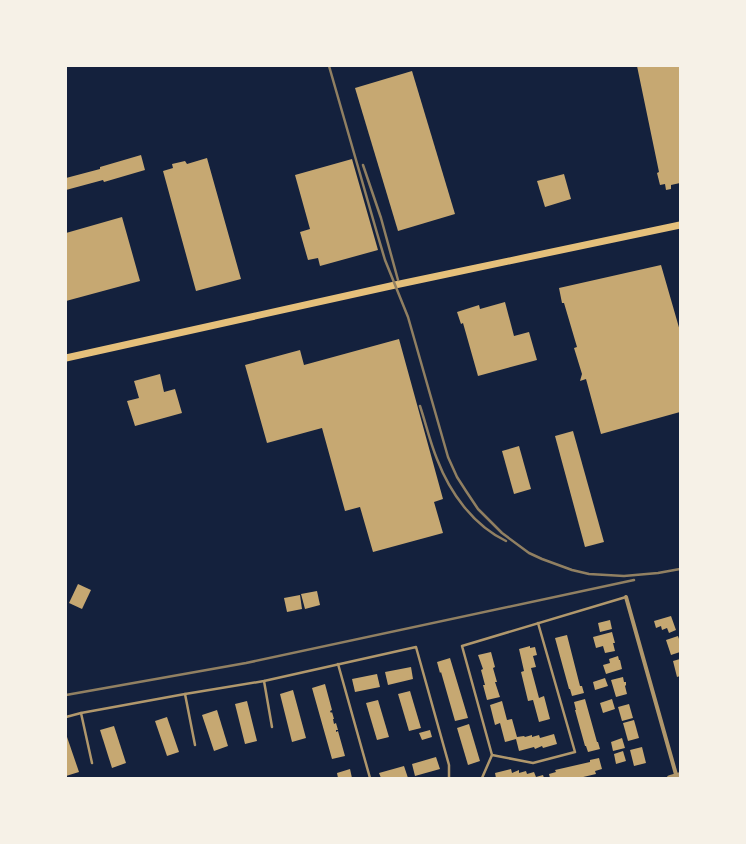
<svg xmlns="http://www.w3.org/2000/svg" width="746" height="844" font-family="Rubik,sans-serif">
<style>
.building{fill:#c6a872}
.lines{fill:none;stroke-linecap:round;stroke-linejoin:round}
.service{stroke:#b1986c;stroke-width:2.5}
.minor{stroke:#b1986c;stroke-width:4}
.tertiary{stroke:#b1986c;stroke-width:6}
.secondary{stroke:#e5c07b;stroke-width:7}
.rail{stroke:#918062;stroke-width:2.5}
</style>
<rect width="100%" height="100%" fill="#14213d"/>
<!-- building -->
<g class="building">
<polygon points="637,66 680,66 680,183 671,185 671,189 666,190 665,184 660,185 657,173 659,172"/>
<polygon points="412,71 455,214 398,231 355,88"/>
<polygon points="141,155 145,170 104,182 103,180 66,190 66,178 100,169 100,167"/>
<polygon points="207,158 241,279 196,291 163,171 173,168 172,164 185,161 187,164"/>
<polygon points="352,159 378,250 320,266 318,258 308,260 300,232 310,229 295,175"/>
<polygon points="564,174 571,199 545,207 537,181"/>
<polygon points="122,217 140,281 66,301 66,233"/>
<polygon points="661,265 680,331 680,412 601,434 586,379 580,381 582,374 574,348 577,347 564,303 562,303 559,288"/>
<polygon points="505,302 514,336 529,332 537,360 478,376 463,323 461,324 457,312 479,305 480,309"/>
<polygon points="399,339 443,499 434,502 443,533 373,552 360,507 345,511 322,428 267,443 245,365 300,350 304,365"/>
<polygon points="160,374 164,392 175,389 182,413 135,426 127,401 139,398 134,381"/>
<polygon points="573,431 604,542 585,547 555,436"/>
<polygon points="519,446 531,489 514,494 502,451"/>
<polygon points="78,584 91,590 82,609 69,603"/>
<polygon points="317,591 320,605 305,609 301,594"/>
<polygon points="300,595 302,609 287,612 284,598"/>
<polygon points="671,616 676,630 669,633 667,628 662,630 661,626 656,628 654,621"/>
<polygon points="610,620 612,629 600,632 598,623"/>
<polygon points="612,632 615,643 613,643 615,651 605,653 603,646 596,648 593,637"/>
<polygon points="567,635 580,686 582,686 584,693 572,696 570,689 569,689 555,638"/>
<polygon points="678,636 680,642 680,652 671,655 666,640"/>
<polygon points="530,646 530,648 535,647 537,655 533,656 536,667 531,668 539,698 544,696 550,719 539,722 533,700 528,701 521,672 524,671 519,649"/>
<polygon points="491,652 495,667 493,668 497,682 495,682 500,697 487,700 483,685 485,685 481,670 483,669 478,655"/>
<polygon points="618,656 619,660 620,660 622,669 606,674 603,665 610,663 609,659"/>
<polygon points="450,658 468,718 455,721 441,672 440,673 437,662"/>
<polygon points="680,659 680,676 677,677 673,661"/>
<polygon points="411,667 413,679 388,685 385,672"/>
<polygon points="377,674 380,687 355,692 352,679"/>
<polygon points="623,677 624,682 626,682 626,685 625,686 627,694 616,697 611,680"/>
<polygon points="605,678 608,686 595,690 593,682"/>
<polygon points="325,684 332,710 330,711 331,713 332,712 334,719 333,719 334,724 336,723 338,730 336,730 336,732 338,731 345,756 332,759 312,688"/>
<polygon points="293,690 306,738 292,742 280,694"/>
<polygon points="410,691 421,728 409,731 398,694"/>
<polygon points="585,699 597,742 598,742 600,749 588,752 586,746 585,746 575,710 576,710 574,702"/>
<polygon points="612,699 615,709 603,713 600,703"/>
<polygon points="378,700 389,737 377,740 366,703"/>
<polygon points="247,701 257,741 245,744 235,704"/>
<polygon points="502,701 507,720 512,719 517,737 524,736 525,737 532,735 532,737 539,735 540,738 554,734 557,744 543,748 542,746 535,749 534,747 519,751 516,739 505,742 500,723 495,725 490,705"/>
<polygon points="629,704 633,718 622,721 618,707"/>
<polygon points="217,710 228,746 214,751 202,715"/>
<polygon points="167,717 179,752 167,756 155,721"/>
<polygon points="634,720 639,738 628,741 623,723"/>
<polygon points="469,724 480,761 468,765 457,728"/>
<polygon points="114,726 126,763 112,768 100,730"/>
<polygon points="430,730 432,737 422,740 419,733"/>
<polygon points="66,734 79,772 66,776"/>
<polygon points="622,738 625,748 613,751 611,742"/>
<polygon points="642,747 646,763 634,766 630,750"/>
<polygon points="623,751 626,761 616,764 614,754"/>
<polygon points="436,757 440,769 415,776 412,764"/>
<polygon points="599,758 602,769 595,771 596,774 579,778 550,778 549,774 556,772 555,770 590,762 590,760"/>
<polygon points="404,766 408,778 381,778 379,773"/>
<polygon points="350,769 352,778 338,778 337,773"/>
<polygon points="511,769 512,773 519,770 519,773 526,771 527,774 534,772 536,777 543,775 544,778 496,778 495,773"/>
</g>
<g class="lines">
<!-- service -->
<g class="service">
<polyline points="338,664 370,778"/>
<polyline points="264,681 272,727"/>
<polyline points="185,694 195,745"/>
<polyline points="81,713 92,763"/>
<polyline points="66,717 81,713 185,694 264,681 416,647 449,765 449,778"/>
<polyline points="492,755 533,763 575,752 538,623"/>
<polyline points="482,778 492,755 462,646 626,597"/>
</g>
<!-- minor -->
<polyline class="minor" points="626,597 677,778"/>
<!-- tertiary -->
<polyline class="tertiary" points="670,778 680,775"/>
<!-- secondary -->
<polyline class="secondary" points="66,358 395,285 680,225"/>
<!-- rail -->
<g class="rail">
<polyline points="329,66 377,233 385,260 408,317 448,457 457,477 466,491 478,509 502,533 529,553 542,559 572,570 589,574 624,576 658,573 680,569"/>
<polyline points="363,165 381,218 398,280"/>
<path d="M420,406c6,18 10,36 17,53 13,34 36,66 69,82"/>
<polyline points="66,695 246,663 634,580"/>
</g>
</g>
<!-- border -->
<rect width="746" height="844" fill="none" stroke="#f6f1e7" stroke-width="134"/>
</svg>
